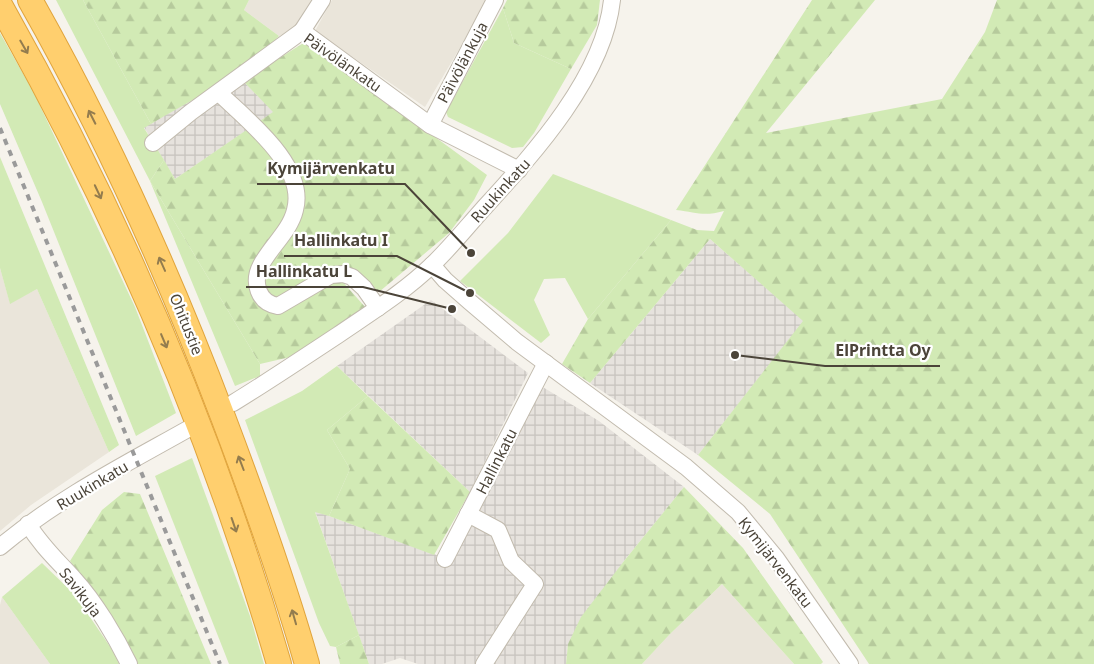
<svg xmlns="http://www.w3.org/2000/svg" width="1094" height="664" font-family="'Noto Sans',sans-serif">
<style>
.residential{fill:#eae5da}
.industrial{fill:url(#industrial-grid)}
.grass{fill:#d2eab5}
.forest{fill:url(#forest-firs)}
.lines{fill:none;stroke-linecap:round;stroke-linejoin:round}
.minor-casing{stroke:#c2bbae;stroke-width:18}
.highway-casing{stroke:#e0a43c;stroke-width:26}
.minor{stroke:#fff;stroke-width:16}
.highway{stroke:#ffcf6e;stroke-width:24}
.rail{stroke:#9a9a9a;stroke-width:4;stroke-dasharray:6 6;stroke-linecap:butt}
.oneway{stroke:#937c4e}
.labels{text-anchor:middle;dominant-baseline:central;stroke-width:4.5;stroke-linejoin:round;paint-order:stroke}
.street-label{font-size:15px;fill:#4b4439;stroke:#fff}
.leader{fill:none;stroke:#4b4439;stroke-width:2}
.callout-dot{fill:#4b4439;stroke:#fff;stroke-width:2}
.callout-label{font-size:16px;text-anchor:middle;font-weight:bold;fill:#4b4439;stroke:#fff;stroke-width:4.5;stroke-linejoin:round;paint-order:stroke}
</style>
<defs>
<pattern id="industrial-grid" width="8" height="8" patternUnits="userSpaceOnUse" patternTransform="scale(1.25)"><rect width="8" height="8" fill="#e6e2dd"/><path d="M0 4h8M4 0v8" fill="none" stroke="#c7c3be"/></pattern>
<pattern id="forest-firs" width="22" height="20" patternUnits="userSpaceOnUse" patternTransform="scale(1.25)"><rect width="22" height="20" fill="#d2eab5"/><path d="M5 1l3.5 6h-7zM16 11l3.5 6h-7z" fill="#b6ca9c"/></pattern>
</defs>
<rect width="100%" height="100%" fill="#f6f3ec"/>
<!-- residential -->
<g class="residential">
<polygon points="249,0 313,0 293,32 279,36 244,10"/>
<polygon points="332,0 488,0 425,107 315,31"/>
<polygon points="0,268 10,303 37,289 109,452 31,505 0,531"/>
<polygon points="722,584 794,664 642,664 670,634"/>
<polygon points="2,597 50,664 0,664 0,605"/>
</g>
<!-- industrial -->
<g class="industrial">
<polygon points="235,73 274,112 175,179 144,127"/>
<polygon points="710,239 804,321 698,455 590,383"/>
<polygon points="431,300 528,373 470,492 337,366"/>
<polygon points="541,386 599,421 684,487 624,561 568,644 566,664 418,664 400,658 382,664 369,664 315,511 453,561"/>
</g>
<!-- grass -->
<g class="grass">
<polygon points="56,0 83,0 151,124 144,128 164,160 150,181 260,364 260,376 235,386 150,181"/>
<polygon points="503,8 514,43 571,69 534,133 523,147 512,148 448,117 446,112"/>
<polygon points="0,33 34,93 135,307 176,413 136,436 42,202 0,104"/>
<polygon points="0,157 119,445 109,452 37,289 10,304 0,268"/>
<polygon points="553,174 671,220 588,319 565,278 544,279 534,300 550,335 541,343 460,281 508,233"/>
<polygon points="337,366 368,396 327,430 350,469 329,516 315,512 359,635 336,647 330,646 319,623 245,420 302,391"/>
<polygon points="192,458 250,616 264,664 229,664 155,476"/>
<polygon points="42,563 75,595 113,651 119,664 50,664 2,597"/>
</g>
<!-- forest -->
<g class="forest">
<path d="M83,0h166l-5,10 35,26c-34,39 -85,62 -128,88z"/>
<polygon points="507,0 600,0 597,25 571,69 514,43 503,8"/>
<path d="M812,0h63l-109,133 176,-34 43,-67 12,-32h97v664h-225l-99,-150 -72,-59 105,-134 -93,-82 -120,144 -28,-19 26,-45 83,-99 26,10 17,1 10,-20c-21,6 -28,1 -48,-1z"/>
<polygon points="305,42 487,175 474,200 449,233 379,292 347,268 341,280 366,308 299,355 260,364 150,181 164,160 175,179 273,112 245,83 262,69"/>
<polygon points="368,396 470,492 434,555 329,516 350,469 327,430"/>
<polygon points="684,487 743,548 823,662 821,664 794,664 722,584 670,634 642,664 566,664 568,644 581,617 624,561"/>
<polygon points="124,492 140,494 211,664 135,664 116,624 70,561 102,510"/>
<polygon points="359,635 369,664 340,664 336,647"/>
</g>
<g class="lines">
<defs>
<g id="minor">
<polyline points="302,31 322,0"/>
<path d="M219,93c28,27 88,73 76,117 -5,21 -24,36 -34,55 -9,17 -3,38 17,41l53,-31 12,-1 9,3 12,11 14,20"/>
<polyline points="430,125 495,0"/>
<polyline points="153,143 191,112 302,31 430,125 519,170"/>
<polyline points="432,265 445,280 470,302 517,342 686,467 738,512 776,558 850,664"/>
<path d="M233,403c36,-22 70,-45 105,-68 32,-22 66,-43 94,-70 18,-17 34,-37 51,-56 50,-55 121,-132 129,-209"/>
<polyline points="468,514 498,530 511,561 535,584 484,664"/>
<path d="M28,524c13,22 31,38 47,56 20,22 41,57 54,84"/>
<path d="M0,547c57,-48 124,-82 188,-118"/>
<polyline points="445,559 546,363"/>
</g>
<g id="highway">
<path d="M30,0c76,134 139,274 193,417 31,82 60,163 84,247"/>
<path d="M0,5c117,207 213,430 279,659"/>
</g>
</defs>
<!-- minor casing -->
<use href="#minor" class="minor-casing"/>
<!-- highway casing -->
<use href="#highway" class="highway-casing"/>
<!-- minor -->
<use href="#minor" class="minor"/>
<!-- highway -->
<use href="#highway" class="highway"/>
<!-- rail -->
<polyline class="rail" points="0,128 220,664"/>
</g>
<!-- one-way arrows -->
<defs><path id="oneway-shaft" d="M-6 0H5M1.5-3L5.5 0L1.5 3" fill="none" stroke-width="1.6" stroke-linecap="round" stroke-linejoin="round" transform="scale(1.25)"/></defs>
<g class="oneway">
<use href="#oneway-shaft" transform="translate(24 47) rotate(60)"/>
<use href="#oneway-shaft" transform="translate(92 117) rotate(-117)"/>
<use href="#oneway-shaft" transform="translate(98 192) rotate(65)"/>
<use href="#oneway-shaft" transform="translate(162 264) rotate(-114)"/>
<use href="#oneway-shaft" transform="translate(164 341) rotate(67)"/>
<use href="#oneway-shaft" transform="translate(241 463) rotate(-111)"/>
<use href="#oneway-shaft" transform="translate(234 525) rotate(71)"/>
<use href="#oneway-shaft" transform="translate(294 617) rotate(-106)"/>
</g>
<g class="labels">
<!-- street labels -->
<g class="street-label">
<text transform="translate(343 62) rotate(35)">Päivölänkatu</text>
<text transform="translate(462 62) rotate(-62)">Päivölänkuja</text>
<text transform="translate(500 190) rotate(-48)">Ruukinkatu</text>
<text transform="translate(187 324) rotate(68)">Ohitustie</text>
<text transform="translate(496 461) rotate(-63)">Hallinkatu</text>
<text transform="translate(92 485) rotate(-31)">Ruukinkatu</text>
<text transform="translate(776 562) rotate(52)">Kymijärvenkatu</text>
<text transform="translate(81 592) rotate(52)">Savikuja</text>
</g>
</g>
<!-- callouts -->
<path class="leader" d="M471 253L405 184H257M470 293L397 256H284M452 309L363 287H246M735 355L825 366H940"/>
<g class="callout-dot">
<circle cx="471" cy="253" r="5"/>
<circle cx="470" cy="293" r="5"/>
<circle cx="452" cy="309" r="5"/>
<circle cx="735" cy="355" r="5"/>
</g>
<g class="callout-label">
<text x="331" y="174">Kymijärvenkatu</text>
<text x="341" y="246">Hallinkatu I</text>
<text x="304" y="277">Hallinkatu L</text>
<text x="883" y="356">ElPrintta Oy</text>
</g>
</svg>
